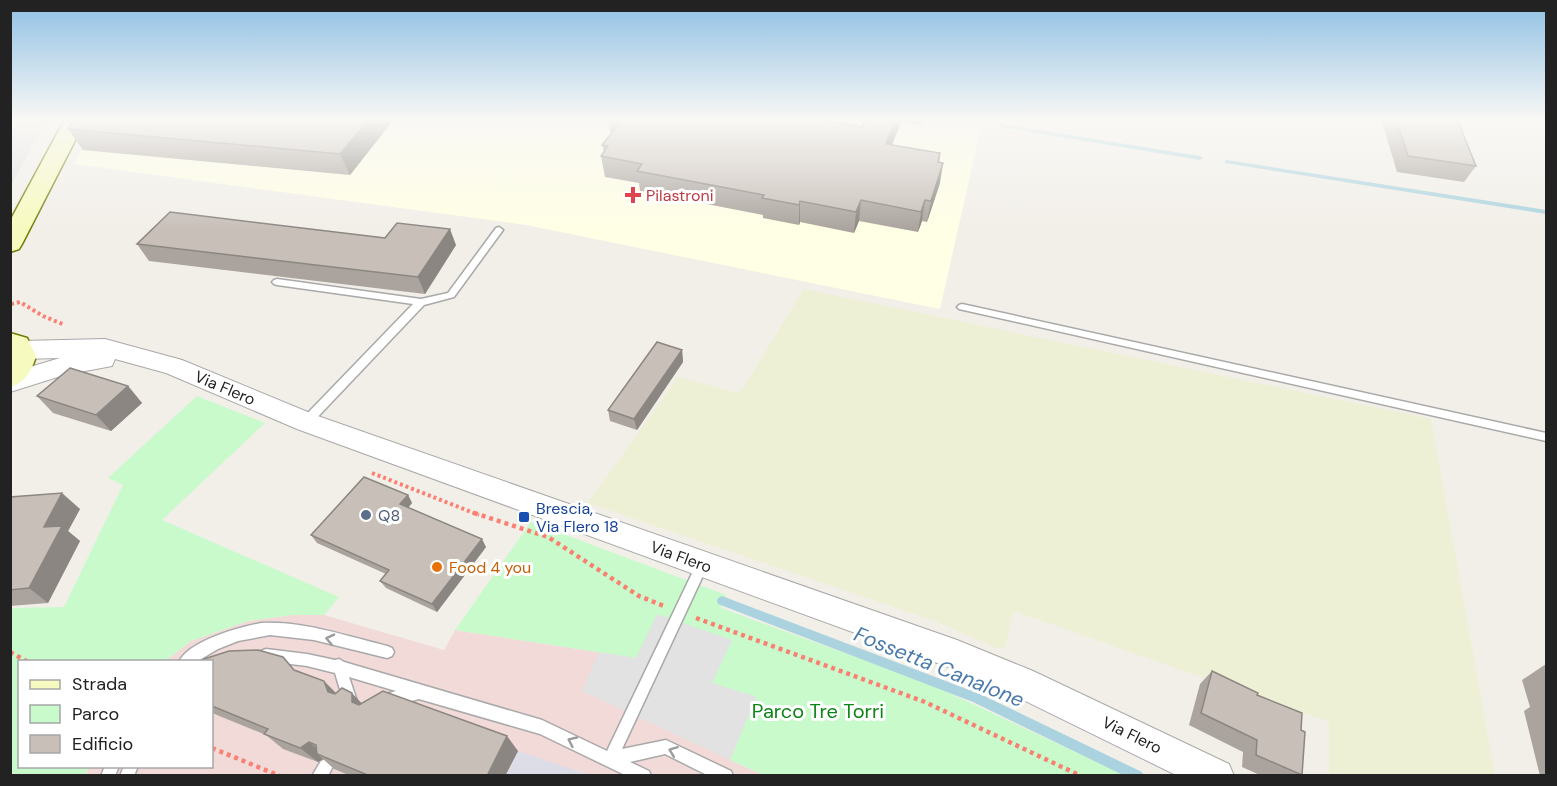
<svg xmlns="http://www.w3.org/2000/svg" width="1557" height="786" font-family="'DM Sans',sans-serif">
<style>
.commercial{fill:#f2dad9}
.education{fill:#ffffe5}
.farmland{fill:#eef0d5}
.park{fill:#c8facc}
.parking{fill:#e2e2e2}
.plaza{fill:#dddde8}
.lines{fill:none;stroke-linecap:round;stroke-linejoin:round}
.stream{fill:#aad3df;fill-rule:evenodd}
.service-casing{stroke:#a9a9a9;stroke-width:3}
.tertiary-casing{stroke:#a9a9a9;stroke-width:2}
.secondary-casing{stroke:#707d05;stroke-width:3}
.path-far1{stroke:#fa8072;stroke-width:4;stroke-dasharray:3 3;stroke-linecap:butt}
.path{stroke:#fa8072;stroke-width:4.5;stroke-dasharray:4 4;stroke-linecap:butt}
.service{fill:#fff;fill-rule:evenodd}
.tertiary{fill:#fff;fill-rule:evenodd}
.secondary{fill:#f7fabf;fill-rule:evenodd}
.wall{fill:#aba49e}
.shaded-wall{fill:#8b8681}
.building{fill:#c7bfb8;stroke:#8b8681;stroke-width:1.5}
.oneway{stroke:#9c9c9c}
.health-dot{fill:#e0444e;stroke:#fff;stroke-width:2}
.service-dot{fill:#5c6f8a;stroke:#fff;stroke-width:2}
.transit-dot{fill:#1a4fb4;stroke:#fff;stroke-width:2}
.food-dot{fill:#e8710a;stroke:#fff;stroke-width:2}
.labels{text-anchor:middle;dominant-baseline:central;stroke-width:6;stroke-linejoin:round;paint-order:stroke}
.health-label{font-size:16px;fill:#be3a42;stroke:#fff;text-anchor:start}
.street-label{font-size:16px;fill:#222;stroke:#fff}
.transit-label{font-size:16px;fill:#164399;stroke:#fff;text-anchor:start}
.service-label{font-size:16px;fill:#4e5e75;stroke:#fff;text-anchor:start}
.food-label{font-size:16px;fill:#c56008;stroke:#fff;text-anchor:start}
.near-park-label{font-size:20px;fill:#0c8416;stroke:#fff}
.near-water-label{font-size:21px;font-style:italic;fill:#4a7aab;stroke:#fff}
</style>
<rect width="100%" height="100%" fill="#f2efe9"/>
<!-- commercial -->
<polygon class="commercial" points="292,615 324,615 444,650 455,630 636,658 732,640 756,697 730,760 764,775 85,776 89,767 212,766 212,662 165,661 191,641 248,621"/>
<!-- education -->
<polygon class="education" points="98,119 1021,119 1011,130 981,127 940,309 526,225 74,164"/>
<!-- farmland -->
<polygon class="farmland" points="804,289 1431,419 1495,775 1329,775 1329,722 1014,611 1005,648 996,648 940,623 588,503 678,377 735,392 741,391"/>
<!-- park -->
<g class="park">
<polygon points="197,396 265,423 162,520 339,597 324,615 292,615 248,621 191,641 165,661 20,662 20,766 89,767 85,775 11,775 11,608 64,607 123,485 108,478"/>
<polygon points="531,522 726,595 721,608 930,684 1124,775 764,775 730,760 756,697 712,683 731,639 636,658 455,630"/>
</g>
<!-- parking -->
<g class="parking">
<polygon points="11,119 48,119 11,185 10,119"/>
<polygon points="657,614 732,640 712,683 756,697 730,760 582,691 599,652 636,658"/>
</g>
<!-- plaza -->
<polygon class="plaza" points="518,751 589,775 505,776"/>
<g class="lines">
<!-- stream -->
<g class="stream">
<polygon points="1001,124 1200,156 1203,158 1200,160 999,127 999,125"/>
<polygon points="1227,160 1546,210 1546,214 1225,163 1225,161"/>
<polygon points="722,596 980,694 1142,772 1144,776 1125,776 973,702 718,604 717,601 718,598"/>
</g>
<defs>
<g id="service">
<polygon points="499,227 503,230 454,297 424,305 310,425 302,425 301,422 302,419 413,304 277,285 274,284 272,282 274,280 277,279 421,299 448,293 496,228"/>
<polygon points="962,304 1546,433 1546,441 959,309 957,307 959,305"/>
<polygon points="702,560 706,561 708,565 622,749 666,740 731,771 733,776 709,776 665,754 630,762 649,771 651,776 627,776 540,734 419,699 388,707 383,705 381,700 383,695 396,691 349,677 357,701 355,706 350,708 345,706 335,673 307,666 266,661 261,659 259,655 261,651 266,649 307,654 335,660 339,659 344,662 542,720 607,751 698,561"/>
<path d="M261,623c43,-2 85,13 126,23l5,2 2,4 -2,4 -5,2 -73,-18 -44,-5 -32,6 -20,8 -22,13h-17c9,-21 61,-35 82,-39z"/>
<polygon points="326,759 331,761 333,766 328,776 312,776 321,761"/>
<polygon points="105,766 119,766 115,776 101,776"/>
<polygon points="124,766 138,766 134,776 120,776"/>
</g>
<polygon id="tertiary" points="105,339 182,360 315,415 957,640 1033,671 1229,764 1234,776 1178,776 1009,693 951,668 297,429 166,373 115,359 112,366 64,375 10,392 10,373 60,358 20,359 11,356 11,344 20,341"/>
<g id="secondary">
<polygon points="65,119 86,119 22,244 19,249 10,252 10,221"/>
<path d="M10,333l17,5 9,18c-4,14 -11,27 -26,31z"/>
</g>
</defs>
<!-- service casing -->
<use href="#service" class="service-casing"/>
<!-- tertiary casing -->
<use href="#tertiary" class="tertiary-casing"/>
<!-- secondary casing -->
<use href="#secondary" class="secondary-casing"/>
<!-- path-far1 -->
<g class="path-far1">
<polyline points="11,304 20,302 43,316 65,325"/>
<polyline points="372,473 479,515"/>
</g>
<!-- path -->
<g class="path">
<polyline points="474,513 548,537 639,596 664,606"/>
<polyline points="696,618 925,702 1081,776"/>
<polyline points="10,652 28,662"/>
<polyline points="212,748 280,776"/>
</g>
<!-- service -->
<use href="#service" class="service"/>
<!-- tertiary -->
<use href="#tertiary" class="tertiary"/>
<!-- secondary -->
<use href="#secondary" class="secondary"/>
</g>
<!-- wall -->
<g class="wall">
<polygon points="74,119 394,119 350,175 83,150 68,129"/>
<polygon points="608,119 817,119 862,127 865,119 922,119 921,125 901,122 892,145 940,153 939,162 940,183 927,222 922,221 918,232 859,221 854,233 800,222 799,225 763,218 763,215 640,191 639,183 605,177 601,156 604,152 602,145 612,133 610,132"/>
<polygon points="1383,119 1457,119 1476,166 1464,182 1397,172 1382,122"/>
<polygon points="385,238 456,245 425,294 149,261 137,244"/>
<polygon points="682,350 683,362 637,430 610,421 608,410"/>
<polygon points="128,386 142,403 111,431 53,413 37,396"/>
<polygon points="408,495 412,503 408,508 486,547 437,612 386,588 380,581 386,574 317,543 311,535"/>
<polygon points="10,497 80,509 68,531 80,541 48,603 10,606"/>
<polygon points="212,662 298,672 336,693 362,703 518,751 505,776 351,776 334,769 323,759 318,762 283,749 266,735 212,713"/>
<polygon points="1546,664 1546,776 1540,776 1524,711 1530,707 1522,680"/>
<polygon points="1212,671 1257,695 1301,730 1302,775 1300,776 1262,776 1242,767 1243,752 1189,725 1200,684"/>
</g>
<!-- shaded-wall -->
<g class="shaded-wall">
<polygon points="369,119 394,119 350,175 340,154"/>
<polygon points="896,119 901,119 901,122 884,164 886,144"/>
<polygon points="943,163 940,183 927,222 931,201"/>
<polygon points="861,200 859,221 854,233 856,212"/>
<polygon points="925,200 922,221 918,232 921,212"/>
<polygon points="800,201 800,222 799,225 799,205"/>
<polygon points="450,229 456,245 425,294 418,277"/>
<polygon points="682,350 683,362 637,430 634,419"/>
<polygon points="128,386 142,403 111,431 96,415"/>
<polygon points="62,493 80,509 68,531 80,541 48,603 29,588 44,527"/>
<polygon points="408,495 412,503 404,512 400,504"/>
<polygon points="482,539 486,547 437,612 432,604"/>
<polygon points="324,681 340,697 328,692"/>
<polygon points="352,693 367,709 352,702"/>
<polygon points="507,736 518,751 505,776 487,776"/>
<polygon points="309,742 327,757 317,754 323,759 318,762 300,748"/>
</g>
<!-- building -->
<g class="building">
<polygon points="74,119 369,119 340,154 68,129"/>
<polygon points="623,119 817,119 862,127 865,119 896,119 886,144 940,153 938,162 943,163 931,201 925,200 921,212 861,200 856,212 800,201 799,205 762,198 764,195 637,171 642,164 601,156 608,146 602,145"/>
<polygon points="1396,119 1457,119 1476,166 1408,156"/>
<polygon points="170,212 385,238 397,223 450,229 418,277 137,244"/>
<polygon points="657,342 682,350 634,419 608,410"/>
<polygon points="70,368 128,386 96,415 37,396"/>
<polygon points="364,477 408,495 400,504 482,539 432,604 380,581 389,570 311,535"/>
<polygon points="62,493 44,527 62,526 29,588 10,590 10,497"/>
<polygon points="258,650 283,657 294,670 324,681 328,692 335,694 342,688 352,693 352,702 359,705 383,691 507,736 487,776 370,776 317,754 316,745 309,742 300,748 264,734 268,729 212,706 212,662 199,662 204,659 229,651"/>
<polygon points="1212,671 1258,693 1257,695 1302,713 1301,730 1305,732 1302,775 1256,755 1257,740 1201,713"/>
</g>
<!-- one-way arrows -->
<defs><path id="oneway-chevron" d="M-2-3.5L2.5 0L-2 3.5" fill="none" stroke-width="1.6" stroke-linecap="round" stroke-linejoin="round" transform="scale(1.5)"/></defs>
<g class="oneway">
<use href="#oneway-chevron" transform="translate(330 639) rotate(-167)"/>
<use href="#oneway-chevron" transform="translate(572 741) rotate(-155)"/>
<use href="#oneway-chevron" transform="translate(673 751) rotate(-159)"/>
</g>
<!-- sky -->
<linearGradient id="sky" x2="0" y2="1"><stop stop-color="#8fc0e4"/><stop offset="0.52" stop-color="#f9f8f5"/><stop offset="1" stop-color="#f9f8f5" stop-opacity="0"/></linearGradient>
<rect width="1557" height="230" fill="url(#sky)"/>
<!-- markers -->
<path class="health-dot" d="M630 186h6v6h6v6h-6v6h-6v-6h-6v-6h6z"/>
<circle class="service-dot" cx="366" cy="515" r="6"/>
<rect class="transit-dot" x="518" y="511" width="12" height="12" rx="3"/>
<circle class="food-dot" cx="437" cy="567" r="6"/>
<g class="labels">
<!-- health labels -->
<g class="health-label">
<text x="646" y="195">Pilastroni</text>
</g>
<!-- street labels -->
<g class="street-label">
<text transform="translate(225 388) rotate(23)">Via Flero</text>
<text transform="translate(681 557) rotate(20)">Via Flero</text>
<text transform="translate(1132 735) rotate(26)">Via Flero</text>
</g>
<!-- transit labels -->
<g class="transit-label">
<text x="536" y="508">Brescia,<tspan x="536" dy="18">Via Flero 18</tspan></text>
</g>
<!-- service labels -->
<g class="service-label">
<text x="378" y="515">Q8</text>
</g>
<!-- food labels -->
<g class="food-label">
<text x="449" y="567">Food 4 you</text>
</g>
<!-- near-park labels -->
<g class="near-park-label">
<text x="818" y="711">Parco Tre Torri</text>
</g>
<!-- near-water labels -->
<g class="near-water-label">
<text transform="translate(939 667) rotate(22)">Fossetta Canalone</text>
</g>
</g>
<!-- border -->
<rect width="1557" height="786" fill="none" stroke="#222222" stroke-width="24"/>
<!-- legend -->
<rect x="18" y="660" width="195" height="108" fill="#ffffff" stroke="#a7a7a7" stroke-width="1.5"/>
<rect x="30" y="680" width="30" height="9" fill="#f7fabf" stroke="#a7a7a7" stroke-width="1.5"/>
<text x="72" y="690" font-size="18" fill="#222222">Strada</text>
<rect x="30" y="705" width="30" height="18" fill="#c8facc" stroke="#a7a7a7" stroke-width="1.5"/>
<text x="72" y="720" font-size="18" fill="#222222">Parco</text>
<rect x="30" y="735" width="30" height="18" fill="#c7bfb8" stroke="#a7a7a7" stroke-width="1.5"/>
<text x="72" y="750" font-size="18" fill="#222222">Edificio</text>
</svg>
